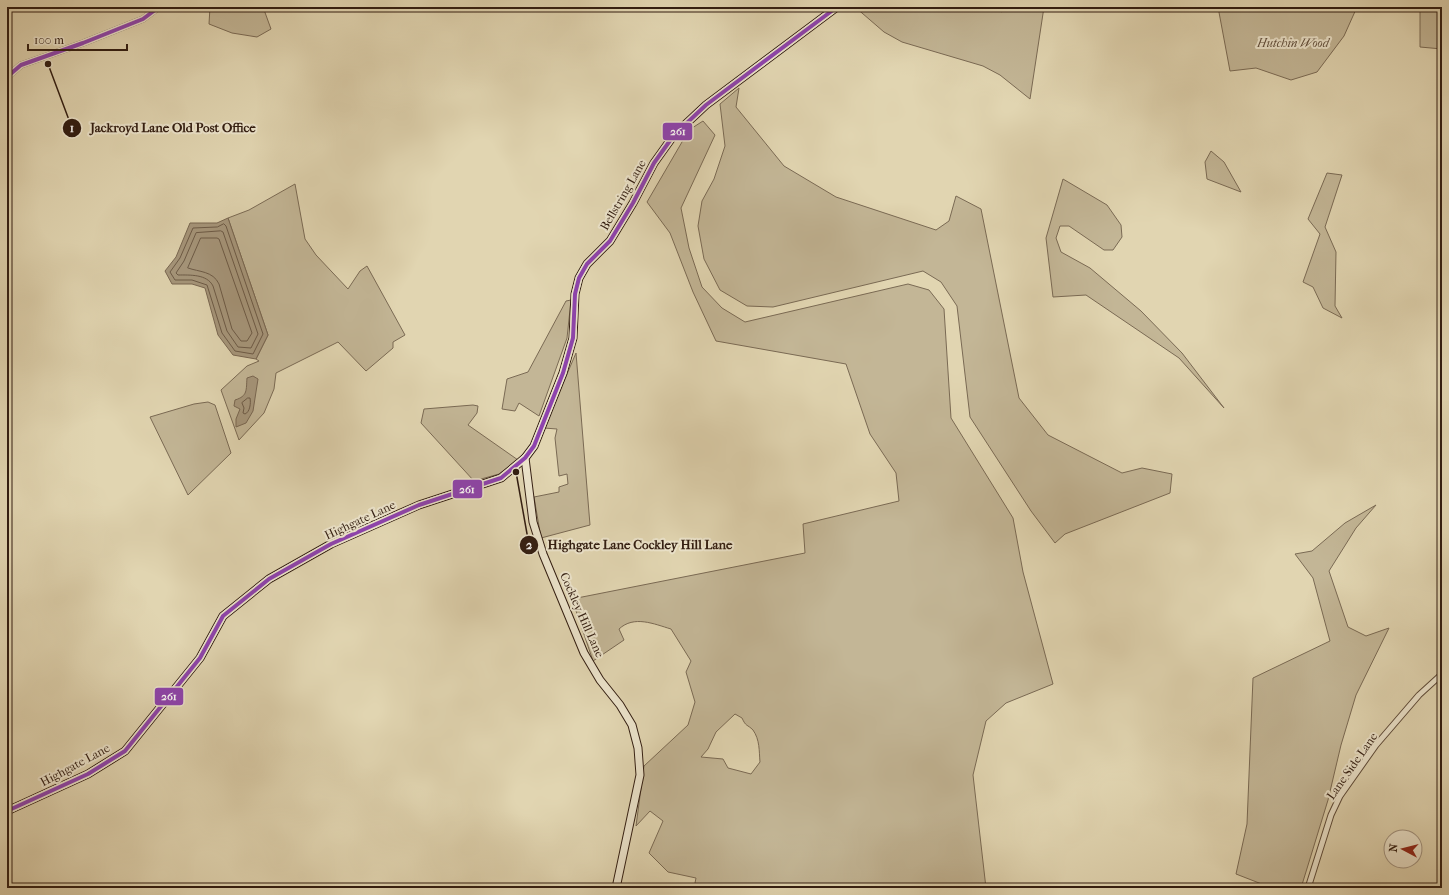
<svg xmlns="http://www.w3.org/2000/svg" width="1449" height="895" font-family="'IM FELL French Canon',serif">
<style>
.green{fill:#c3b696;stroke:#7a6a54;fill-rule:evenodd}
.water{fill:#a6967b;stroke:#786651}
.lines{fill:none;stroke-linecap:round;stroke-linejoin:round}
.shore{stroke:#6c5a46;stroke-width:1}
.street-casing{stroke:#5e4b39;stroke-width:7}
.secondary-casing{stroke:#321d11;stroke-width:9}
.street{stroke:#ece4cc;stroke-width:5}
.secondary{stroke:#ece4cc;stroke-width:7}
.bus-1-casing{stroke:#ece4cc;stroke-width:7}
.bus-1{stroke:#8e44ad;stroke-width:4}
.labels{text-anchor:middle;dominant-baseline:central;stroke-width:4;stroke-linejoin:round;paint-order:stroke}
.park-label{font-size:12px;font-style:italic;fill:#5e4b39;stroke:#ece4cc}
.street-label{font-size:12px;fill:#321d11;stroke:#ece4cc}
.leader{fill:none;stroke:#321d11;stroke-width:1.5}
.callout-dot{fill:#321d11;stroke:#ece4cc;stroke-width:1.5}
.mark-label{font-size:12px;text-anchor:middle;font-weight:bold;fill:#fff}
.callout-label{font-size:13px;text-anchor:middle;font-weight:bold;fill:#321d11;stroke:#ece4cc;stroke-width:4;stroke-linejoin:round;paint-order:stroke}
.line-badge{stroke:#ece4cc;stroke-width:1.5}
.badge-label{font-size:11px;text-anchor:middle;font-weight:bold;fill:#fff}
</style>
<rect width="100%" height="100%" fill="#e1d5b1"/>
<filter id="stains"><feTurbulence type="fractalNoise" baseFrequency=".005" numOctaves="4"/><feColorMatrix values="0 0 0 0 .2 0 0 0 0 .09 0 0 0 0 .02 0 0 0 .5 -.17"/></filter>
<radialGradient id="worn" r=".72"><stop offset=".6" stop-color="#630" stop-opacity="0"/><stop offset="1" stop-color="#630" stop-opacity=".3"/></radialGradient>
<!-- green -->
<g class="green">
<polygon points="210,7 263,7 271,29 257,37 232,33 209,24"/>
<polygon points="855,7 994,7 1002,12 1005,7 1044,7 1030,99 1000,75 983,66 902,42 884,32"/>
<polygon points="1218,7 1357,7 1344,36 1317,72 1291,80 1256,68 1230,71"/>
<polygon points="1442,7 1442,49 1420,47 1420,8"/>
<polygon points="739,88 736,107 784,166 836,197 936,230 949,221 956,196 981,209 1019,398 1048,435 1122,473 1142,468 1172,474 1170,493 1065,534 1055,543 1031,511 970,417 957,306 941,282 923,271 773,307 747,306 720,290 704,259 698,226 702,201 714,179 725,146 720,104"/>
<path d="M703,121l12,14 -34,73 8,40 13,39 20,21 23,14 163,-38 21,6 15,19 7,109 62,100 10,54 30,112 -47,19 -20,18 -13,54 13,113h-292l2,-10 -28,-6 -19,-19 14,-32 -13,-10 -14,15 8,-60 44,-41 7,-23 -9,-30 5,-11 -20,-32c-17,-5 -37,-14 -52,0l5,11 -31,21 -21,-62 233,-46 -2,-29 96,-23 -3,-28 -26,-39 -24,-70 -130,-23 -23,-49 -23,-59 -23,-31 42,-72zM735,714l7,4c4,9 5,6 11,12 7,10 6,21 7,32l-9,12 -23,-6 -5,-9 -22,-2 7,-8 8,-17z"/>
<polygon points="1211,151 1224,162 1241,192 1207,179 1205,162"/>
<polygon points="1327,173 1342,175 1325,227 1336,252 1335,306 1342,318 1323,308 1313,287 1303,282 1320,234 1308,219"/>
<polygon points="1063,179 1107,205 1121,225 1122,237 1113,250 1104,250 1069,226 1060,226 1056,238 1061,252 1090,268 1141,311 1182,353 1224,408 1179,358 1086,295 1053,297 1046,238"/>
<polygon points="295,184 305,239 316,255 348,289 360,271 367,266 405,335 393,342 393,348 366,371 338,342 276,373 274,389 264,413 239,440 221,390 247,366 259,361 256,359 268,335 228,218 249,210"/>
<polygon points="571,300 567,338 539,416 519,403 515,411 502,409 507,379 528,372 566,301"/>
<polygon points="576,353 590,525 541,538 534,497 559,492 559,487 568,484 567,474 559,476 555,438 557,429 544,428"/>
<polygon points="208,402 215,405 231,453 188,495 150,417 194,404"/>
<polygon points="473,405 478,406 477,413 468,425 518,460 499,474 474,481 421,423 424,409"/>
<polygon points="1376,505 1356,528 1329,571 1348,627 1366,636 1389,628 1356,695 1341,745 1328,800 1301,888 1272,888 1236,874 1247,824 1253,678 1330,641 1313,578 1295,554 1312,551 1345,523"/>
</g>
<!-- water -->
<g class="water">
<polygon points="228,218 268,335 256,359 233,355 218,335 205,288 192,284 172,284 165,271 176,257 190,223 217,223"/>
<path d="M253,376l5,3 -5,32 -7,12 -10,4v-8l4,-10 -6,-3 1,-6c13,-4 11,-10 12,-22z"/>
</g>
<g class="lines">
<!-- shore -->
<g class="shore">
<polygon points="224,224 226,226 263,334 253,354 235,351 222,333 207,285 192,280 175,280 170,272 180,258 193,228 217,227"/>
<path d="M221,231l2,1 35,102 -7,14 -13,-1 -11,-16 -14,-45c-6,-12 -23,-11 -35,-11l-2,-2 8,-12 12,-28z"/>
<path d="M201,238h16l2,1 33,94 -5,8h-6l-9,-12 -13,-45c-6,-13 -20,-12 -31,-16z"/>
<path d="M248,398h2c1,5 0,14 -5,16l-2,-1 1,-5 -2,-5z"/>
</g>
<defs>
<g id="street">
<polyline points="7,77 21,65 83,43 143,19 159,7"/>
<polyline points="1308,888 1331,815 1340,796 1376,745 1419,695 1442,674"/>
</g>
<g id="secondary">
<polyline points="525,458 533,522 543,554 584,653 600,680 620,705 632,725 638,748 640,775 616,888"/>
<polyline points="7,811 88,774 125,751 200,658 223,616 269,579 331,544 419,505 501,478 525,458 534,446 563,373 573,338 575,294 579,278 587,264 610,241 633,203 654,163 674,135 706,105 837,7"/>
</g>
</defs>
<!-- street casing -->
<use href="#street" class="street-casing"/>
<!-- secondary casing -->
<use href="#secondary" class="secondary-casing"/>
<!-- street -->
<use href="#street" class="street"/>
<!-- secondary -->
<use href="#secondary" class="secondary"/>
<defs>
<g id="bus-1">
<polyline points="7,77 21,65 83,43 143,19 159,7"/>
<polyline points="7,811 88,774 125,751 200,658 223,616 269,579 331,544 419,505 501,478 525,458 534,446 563,373 573,338 575,294 579,278 587,264 610,241 633,203 654,163 674,135 706,105 837,7"/>
</g>
</defs>
<!-- bus-1 casing -->
<use href="#bus-1" class="bus-1-casing"/>
<!-- bus-1 -->
<use href="#bus-1" class="bus-1"/>
</g>
<g class="labels">
<!-- park labels -->
<g class="park-label">
<text x="1293" y="43">Hutchin Wood</text>
</g>
<!-- street labels -->
<g class="street-label">
<text transform="translate(623 195) rotate(-60)">Bellstring Lane</text>
<text transform="translate(360 520) rotate(-25)">Highgate Lane</text>
<text transform="translate(582 615) rotate(66)">Cockley Hill Lane</text>
<text transform="translate(75 765) rotate(-28)">Highgate Lane</text>
<text transform="translate(1352 766) rotate(-55)">Lane Side Lane</text>
</g>
</g>
<!-- callouts -->
<path class="leader" d="M48 64L72 128M516 472L529 545"/>
<g class="callout-dot">
<circle cx="48" cy="64" r="4"/>
<circle cx="516" cy="472" r="4"/>
<circle cx="72" cy="128" r="10"/>
<circle cx="529" cy="545" r="10"/>
</g>
<g class="mark-label">
<text x="72" y="132">1</text>
<text x="529" y="549">2</text>
</g>
<g class="callout-label">
<text x="173" y="132">Jackroyd Lane Old Post Office</text>
<text x="640" y="549">Highgate Lane Cockley Hill Lane</text>
</g>
<g class="line-badge">
<rect x="662" y="122" width="31" height="19" rx="4" fill="#8e44ad"/>
<rect x="452" y="479" width="31" height="20" rx="4" fill="#8e44ad"/>
<rect x="154" y="687" width="30" height="19" rx="4" fill="#8e44ad"/>
</g>
<g class="badge-label">
<text x="678" y="135">261</text>
<text x="467" y="493">261</text>
<text x="169" y="700">261</text>
</g>
<!-- margin -->
<rect width="1449" height="895" fill="none" stroke="#e1d5b1" stroke-width="24"/>
<rect x="8" y="8" width="1433" height="879" fill="none" stroke="#321d11" stroke-width="2"/>
<rect x="12" y="12" width="1425" height="871" fill="none" stroke="#321d11"/>
<!-- north arrow -->
<g transform="translate(1403 849) rotate(277)"><circle r="19" fill="#ece4cc" stroke="#a29481"/>
<path d="M0-3L7 15L0 10L-7 15Z" fill="#8f2418"/>
<text y="-6" font-size="11" font-weight="bold" text-anchor="middle" fill="#321d11">N</text>
</g>
<!-- scale -->
<path d="M28 44v6h99v-6" fill="none" stroke="#321d11" stroke-width="2"/>
<text x="34" y="44" font-size="12" fill="#321d11" stroke="#ece4cc" stroke-width="3" paint-order="stroke">100 m</text>
<rect width="100%" height="100%" filter="url(#stains)"/>
<rect width="100%" height="100%" fill="url(#worn)"/>
</svg>
